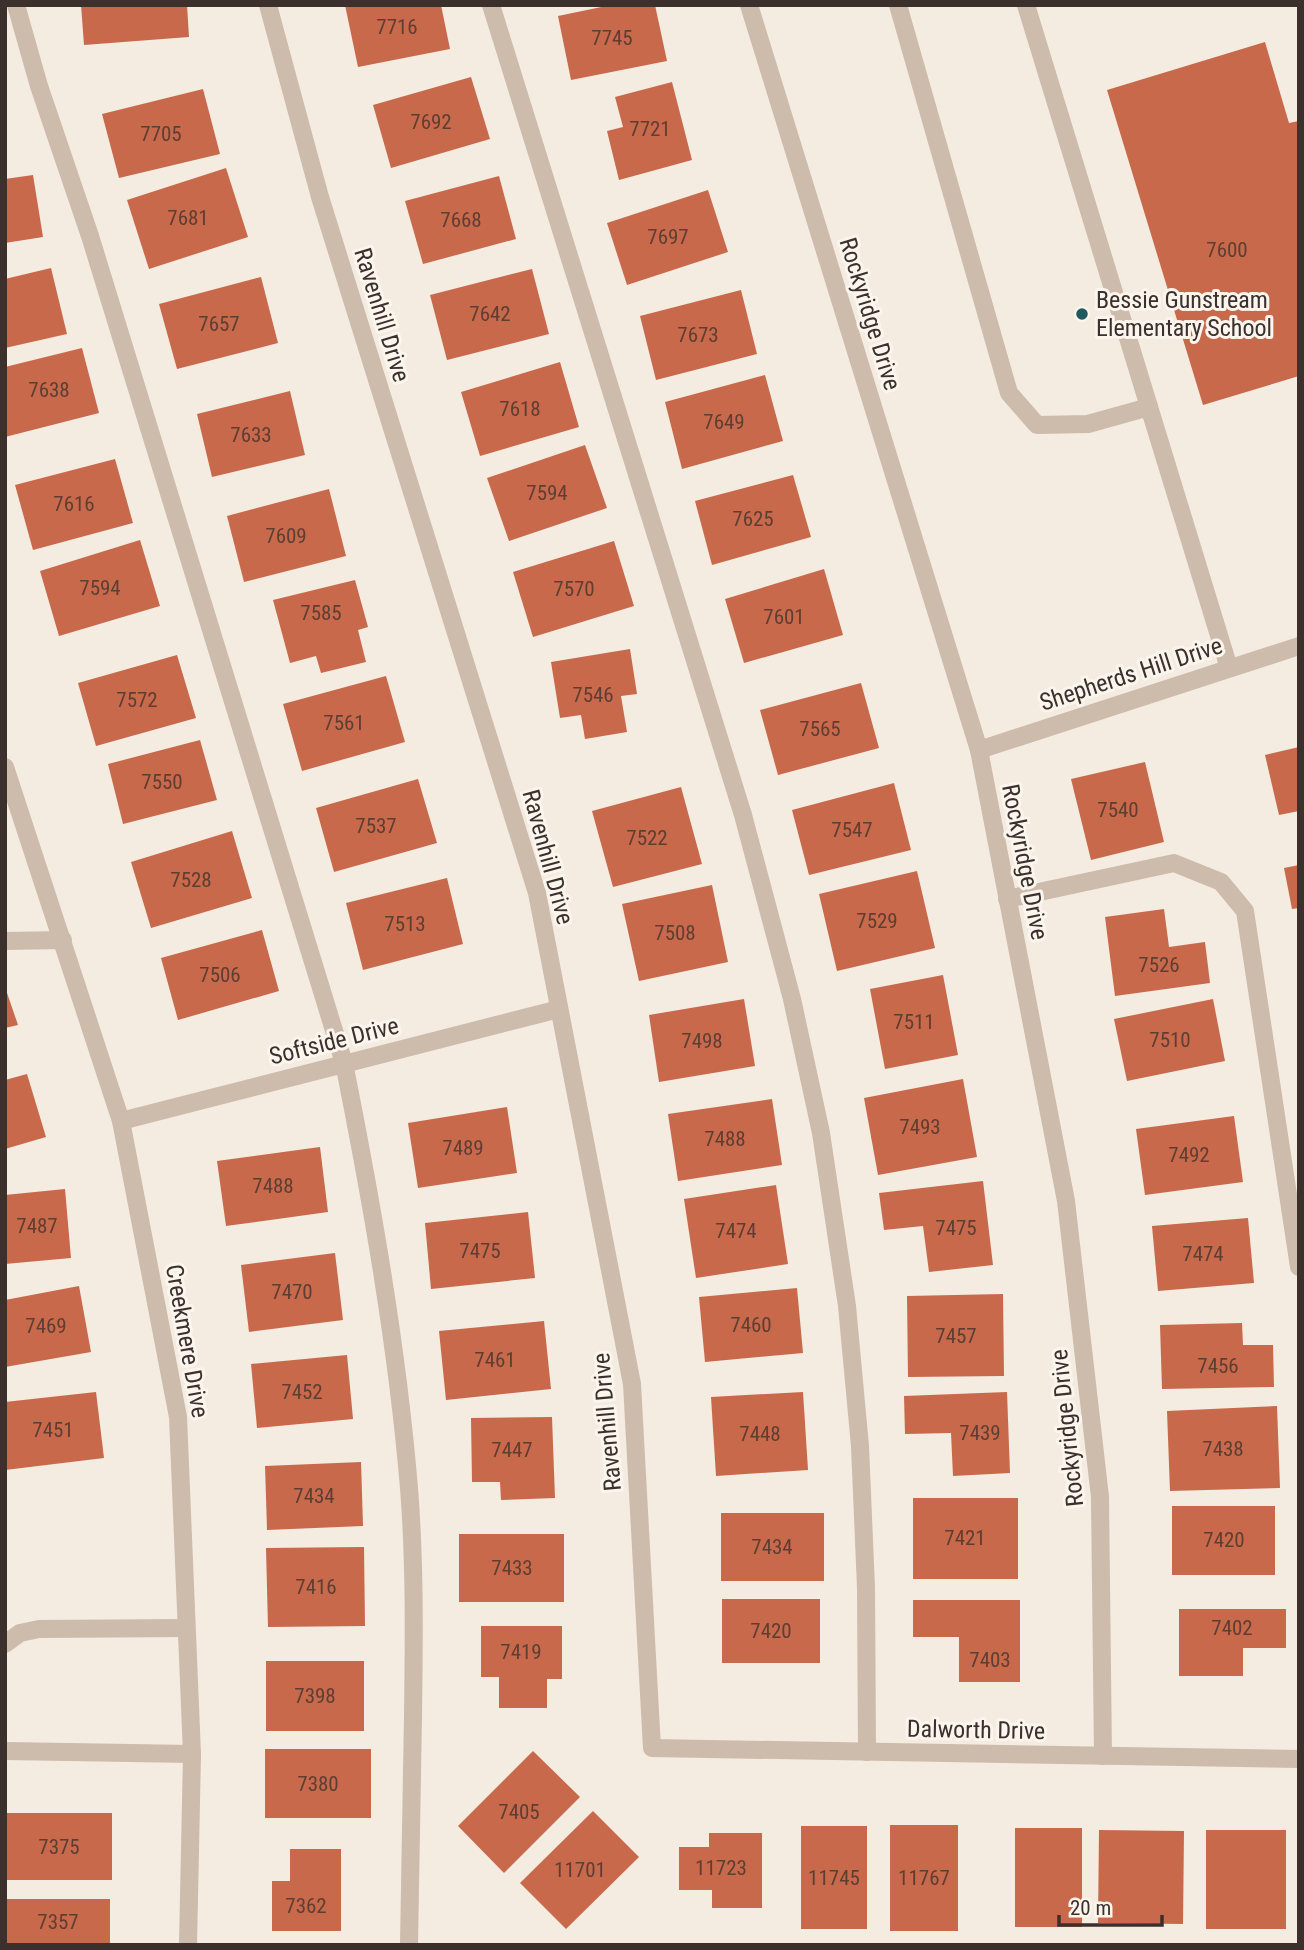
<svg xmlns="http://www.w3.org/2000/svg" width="1304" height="1950" font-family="'Roboto Condensed',sans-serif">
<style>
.building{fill:#c8694b}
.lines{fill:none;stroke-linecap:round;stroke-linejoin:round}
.minor{stroke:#cdbbac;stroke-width:18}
.poi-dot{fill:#1f5a5e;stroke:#fbf5ee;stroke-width:2.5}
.labels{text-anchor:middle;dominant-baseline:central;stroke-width:6;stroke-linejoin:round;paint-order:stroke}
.number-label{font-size:21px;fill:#5e3e33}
.poi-label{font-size:24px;fill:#3b302b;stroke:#fbf5ee;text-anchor:start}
.street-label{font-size:24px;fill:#3b302b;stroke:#fbf5ee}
</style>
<rect width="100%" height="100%" fill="#f4ebe1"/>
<!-- building -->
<g class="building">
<polygon points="81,5 187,5 189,37 84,45"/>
<polygon points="345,5 441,5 450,49 358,67"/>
<polygon points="611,5 655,5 667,61 571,80 558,16"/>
<polygon points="1265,42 1289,123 1299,121 1299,376 1203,405 1107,90"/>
<polygon points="471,77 490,139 391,168 373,105"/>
<polygon points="672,82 692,160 619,180 607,131 623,127 615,97"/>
<polygon points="203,89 220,154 119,178 102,114"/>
<polygon points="226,168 248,237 149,269 127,200"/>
<polygon points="33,175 43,237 5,243 5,179"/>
<polygon points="499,176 516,239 423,264 405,201"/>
<polygon points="708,190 728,252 627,285 607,223"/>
<polygon points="51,268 67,334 5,348 5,279"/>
<polygon points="532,269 549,334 447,360 430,295"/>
<polygon points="261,277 278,343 177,369 159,304"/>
<polygon points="741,290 757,354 656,380 640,316"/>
<polygon points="82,348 99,413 5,437 5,367"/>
<polygon points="560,362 579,427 480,456 461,392"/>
<polygon points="765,375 783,441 682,469 665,402"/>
<polygon points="290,391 305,455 212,477 197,414"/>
<polygon points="585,445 607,508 509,541 487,478"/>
<polygon points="115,459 133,523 33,550 15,485"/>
<polygon points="793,475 811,537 712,565 695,501"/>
<polygon points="329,489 346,556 244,582 227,516"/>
<polygon points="140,540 160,606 59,636 40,571"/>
<polygon points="614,541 634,606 533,637 513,572"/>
<polygon points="824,569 843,635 744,663 725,599"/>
<polygon points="355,580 368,627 358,630 366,662 321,673 316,656 290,663 273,600"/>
<polygon points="630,649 637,694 621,696 627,732 585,739 581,715 560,718 551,662"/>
<polygon points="177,655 196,718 96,746 78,683"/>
<polygon points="386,676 405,742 302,771 283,704"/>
<polygon points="861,683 879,748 778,775 760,710"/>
<polygon points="200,740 217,800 123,824 108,764"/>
<polygon points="1299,747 1299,811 1279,815 1265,755"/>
<polygon points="1145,762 1164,842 1091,860 1071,779"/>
<polygon points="418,779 437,843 334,872 316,808"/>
<polygon points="894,783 911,850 809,875 792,810"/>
<polygon points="681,787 702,864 613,887 592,811"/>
<polygon points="232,831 252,898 151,928 131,862"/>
<polygon points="1299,865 1299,908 1292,909 1284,868"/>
<polygon points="917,871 935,948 837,971 819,894"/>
<polygon points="447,878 463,944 363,970 346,903"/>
<polygon points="712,885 728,962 639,981 622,904"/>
<polygon points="1164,909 1169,947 1205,942 1210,983 1115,996 1105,917"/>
<polygon points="262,930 279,991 178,1020 161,958"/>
<polygon points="943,975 958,1055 885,1069 870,989"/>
<polygon points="5,987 18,1025 5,1028"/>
<polygon points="744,999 755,1066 659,1082 649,1015"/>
<polygon points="1213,999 1225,1061 1127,1081 1114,1019"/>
<polygon points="27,1074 46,1137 5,1149 5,1080"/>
<polygon points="963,1079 977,1157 878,1175 864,1098"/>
<polygon points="772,1099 782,1165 678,1181 668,1114"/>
<polygon points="507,1107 517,1173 418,1188 408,1123"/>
<polygon points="1234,1116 1243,1182 1145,1195 1136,1129"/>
<polygon points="320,1147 328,1212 226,1226 217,1161"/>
<polygon points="983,1181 993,1265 929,1272 923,1226 884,1230 879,1193"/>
<polygon points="776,1185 788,1264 696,1278 684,1199"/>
<polygon points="65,1189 71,1258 5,1264 5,1195"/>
<polygon points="528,1212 535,1278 431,1289 425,1223"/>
<polygon points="1248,1218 1254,1283 1158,1291 1152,1226"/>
<polygon points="335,1253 343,1320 249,1332 241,1265"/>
<polygon points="79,1286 91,1352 5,1367 5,1300"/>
<polygon points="797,1288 803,1353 705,1362 699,1297"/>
<polygon points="1003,1294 1004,1376 908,1377 907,1296"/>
<polygon points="544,1321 551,1389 446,1400 439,1331"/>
<polygon points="1242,1323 1243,1345 1273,1345 1274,1387 1162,1389 1160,1325"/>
<polygon points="347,1355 353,1419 257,1428 251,1364"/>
<polygon points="96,1392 104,1458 5,1470 5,1402"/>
<polygon points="803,1392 808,1470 716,1476 711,1397"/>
<polygon points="1007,1392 1010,1473 953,1476 951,1433 905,1434 904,1396"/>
<polygon points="1277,1406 1280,1488 1170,1491 1167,1411"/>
<polygon points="552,1417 555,1498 501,1500 500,1482 472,1482 471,1418"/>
<polygon points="361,1462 363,1526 267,1530 265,1466"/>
<rect x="913" y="1498" width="105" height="81"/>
<rect x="1172" y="1506" width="103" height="69"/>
<rect x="721" y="1513" width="103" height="68"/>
<rect x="459" y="1534" width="105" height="68"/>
<polygon points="364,1547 365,1626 268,1627 266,1548"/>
<rect x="722" y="1599" width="98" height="64"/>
<polygon points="913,1600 1020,1600 1020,1682 959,1682 959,1637 913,1637"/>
<polygon points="1179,1609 1286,1609 1286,1648 1243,1648 1243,1676 1179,1676"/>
<polygon points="481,1626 562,1626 562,1679 547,1679 547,1708 499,1708 499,1677 481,1677"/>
<rect x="266" y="1661" width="98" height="70"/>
<rect x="265" y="1749" width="106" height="69"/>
<polygon points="533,1751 580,1797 504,1873 458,1826"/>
<polygon points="593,1811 639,1857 566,1929 520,1883"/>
<rect x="5" y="1813" width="107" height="67"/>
<rect x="890" y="1825" width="68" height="106"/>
<rect x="801" y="1826" width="66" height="103"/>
<rect x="1015" y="1828" width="67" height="99"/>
<polygon points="1099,1830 1184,1831 1183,1924 1098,1923"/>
<rect x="1206" y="1830" width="80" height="99"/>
<polygon points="709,1833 762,1833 762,1908 712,1908 712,1890 679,1890 679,1847 709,1847"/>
<polygon points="290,1849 341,1849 341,1931 272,1931 272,1881 290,1881"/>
<rect x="6" y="1899" width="104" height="46"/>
</g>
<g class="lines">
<!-- minor -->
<g class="minor">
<path d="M16,5l23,81 51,150 254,827c28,141 53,282 65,425 6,76 5,153 4,228 -1,77 -3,153 -4,229"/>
<polyline points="268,5 320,197 537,893 632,1384 652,1748 1299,1759"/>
<polyline points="491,5 743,815 792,999 821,1133 847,1306 860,1446 866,1588 867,1752"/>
<polyline points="749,5 979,750 1066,1201 1100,1497 1103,1756"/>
<polyline points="898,5 1009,393 1037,425 1088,424 1149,407"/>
<polyline points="1026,5 1229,668"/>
<polyline points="979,750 1299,646"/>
<polyline points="5,767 121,1121 178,1417 192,1754 188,1945"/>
<polyline points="1007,899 1174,863 1221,882 1245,911 1299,1267"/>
<polyline points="5,941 63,940"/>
<polyline points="121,1121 559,1009"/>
<polyline points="5,1644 20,1633 39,1629 186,1628"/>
<polyline points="5,1751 192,1754"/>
</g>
</g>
<!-- markers -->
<circle class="poi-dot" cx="1082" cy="314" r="7"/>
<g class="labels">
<!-- number labels -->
<g class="number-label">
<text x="397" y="27">7716</text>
<text x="612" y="38">7745</text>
<text x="431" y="122">7692</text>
<text x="650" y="129">7721</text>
<text x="161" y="134">7705</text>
<text x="188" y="218">7681</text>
<text x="461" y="220">7668</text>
<text x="668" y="237">7697</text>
<text x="1227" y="250">7600</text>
<text x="490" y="314">7642</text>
<text x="219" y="324">7657</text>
<text x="698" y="335">7673</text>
<text x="49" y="390">7638</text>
<text x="520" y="409">7618</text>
<text x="724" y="422">7649</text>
<text x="251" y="435">7633</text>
<text x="547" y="493">7594</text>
<text x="74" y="504">7616</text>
<text x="753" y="519">7625</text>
<text x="286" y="536">7609</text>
<text x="100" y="588">7594</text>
<text x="574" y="589">7570</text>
<text x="321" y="613">7585</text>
<text x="784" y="617">7601</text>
<text x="593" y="695">7546</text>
<text x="137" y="700">7572</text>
<text x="344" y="723">7561</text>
<text x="820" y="729">7565</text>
<text x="162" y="782">7550</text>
<text x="1118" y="810">7540</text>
<text x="376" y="826">7537</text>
<text x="852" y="830">7547</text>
<text x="647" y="838">7522</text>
<text x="191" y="880">7528</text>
<text x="877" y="921">7529</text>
<text x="405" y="924">7513</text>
<text x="675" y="933">7508</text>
<text x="1159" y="965">7526</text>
<text x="220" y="975">7506</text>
<text x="914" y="1022">7511</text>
<text x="1170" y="1040">7510</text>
<text x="702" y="1041">7498</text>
<text x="920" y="1127">7493</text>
<text x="725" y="1139">7488</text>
<text x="463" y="1148">7489</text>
<text x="1189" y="1155">7492</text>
<text x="273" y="1186">7488</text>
<text x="37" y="1226">7487</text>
<text x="956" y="1228">7475</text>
<text x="736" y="1231">7474</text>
<text x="480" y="1251">7475</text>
<text x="1203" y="1254">7474</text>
<text x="292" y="1292">7470</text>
<text x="751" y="1325">7460</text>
<text x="46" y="1326">7469</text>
<text x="956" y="1336">7457</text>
<text x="495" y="1360">7461</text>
<text x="1218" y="1366">7456</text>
<text x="302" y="1392">7452</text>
<text x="53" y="1430">7451</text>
<text x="980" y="1433">7439</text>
<text x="760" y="1434">7448</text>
<text x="1223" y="1449">7438</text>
<text x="512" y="1450">7447</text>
<text x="314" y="1496">7434</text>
<text x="965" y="1538">7421</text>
<text x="1224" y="1540">7420</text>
<text x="772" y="1547">7434</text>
<text x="512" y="1568">7433</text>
<text x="316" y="1587">7416</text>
<text x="1232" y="1628">7402</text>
<text x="771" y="1631">7420</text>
<text x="521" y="1652">7419</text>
<text x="990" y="1660">7403</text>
<text x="315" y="1696">7398</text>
<text x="318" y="1784">7380</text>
<text x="519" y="1812">7405</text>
<text x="59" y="1847">7375</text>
<text x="721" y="1868">11723</text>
<text x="580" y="1870">11701</text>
<text x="834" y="1878">11745</text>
<text x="924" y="1878">11767</text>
<text x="306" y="1906">7362</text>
<text x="58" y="1922">7357</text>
</g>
<!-- poi labels -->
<g class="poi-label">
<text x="1096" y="300">Bessie Gunstream<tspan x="1096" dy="28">Elementary School</tspan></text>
</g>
<!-- street labels -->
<g class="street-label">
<text transform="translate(870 314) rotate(73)">Rockyridge Drive</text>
<text transform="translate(382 315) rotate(73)">Ravenhill Drive</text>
<text transform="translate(1131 674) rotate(-18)">Shepherds Hill Drive</text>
<text transform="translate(548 857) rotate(75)">Ravenhill Drive</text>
<text transform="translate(1025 862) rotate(79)">Rockyridge Drive</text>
<text transform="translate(334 1041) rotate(-14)">Softside Drive</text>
<text transform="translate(187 1341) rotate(80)">Creekmere Drive</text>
<text transform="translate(607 1422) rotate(-95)">Ravenhill Drive</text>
<text transform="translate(1067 1428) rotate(-96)">Rockyridge Drive</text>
<text transform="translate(976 1730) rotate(1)">Dalworth Drive</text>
</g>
</g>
<!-- border -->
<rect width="1304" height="1950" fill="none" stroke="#3b302b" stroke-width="14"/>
<!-- scale -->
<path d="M1059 1915v10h103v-10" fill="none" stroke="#3b302b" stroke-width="3.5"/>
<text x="1070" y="1915" font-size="21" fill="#3b302b" stroke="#fbf5ee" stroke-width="5" paint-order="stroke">20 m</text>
</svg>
